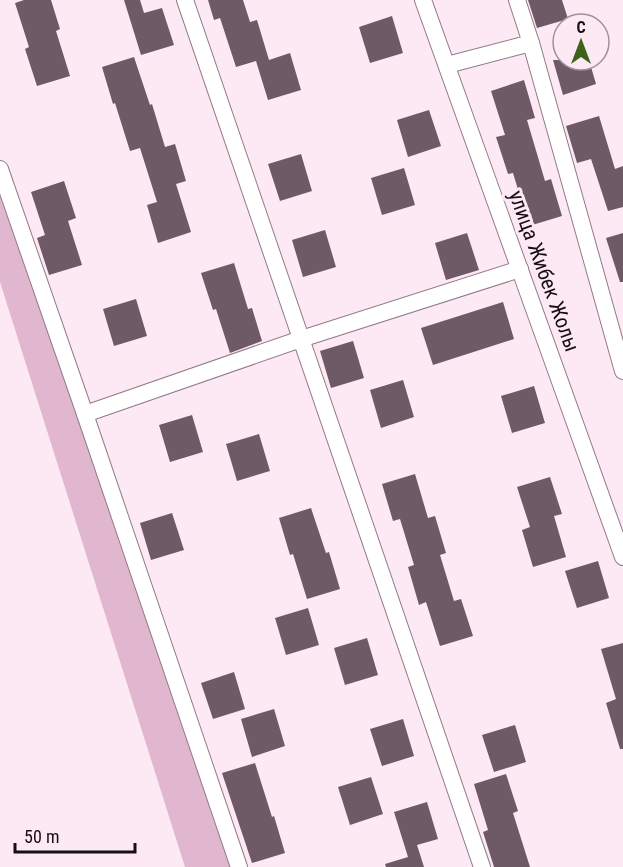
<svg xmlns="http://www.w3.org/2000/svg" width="623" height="867" font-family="'Roboto Condensed',sans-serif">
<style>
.green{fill:#e1b6cf}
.building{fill:#6e5966}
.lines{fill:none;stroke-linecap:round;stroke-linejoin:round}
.minor-casing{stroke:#917b88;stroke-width:18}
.minor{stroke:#fff;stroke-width:16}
.labels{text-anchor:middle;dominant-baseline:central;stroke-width:6;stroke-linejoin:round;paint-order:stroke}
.street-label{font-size:21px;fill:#160e13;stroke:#fde9f4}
</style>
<rect width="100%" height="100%" fill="#fde9f4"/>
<!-- green -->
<polygon class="green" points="0,172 238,867 185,867 0,282"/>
<!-- building -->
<g class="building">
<polygon points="24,0 51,0 60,29 56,31 70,76 37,86 25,49 29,47 15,3"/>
<polygon points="124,0 140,0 144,13 162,8 174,45 141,55"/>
<polygon points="208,0 243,0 250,22 257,20 269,60 290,53 301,90 268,100 256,61 236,67 220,18 214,20"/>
<polygon points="528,0 562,0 568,19 537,28"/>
<polygon points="392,16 403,53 370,63 359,27"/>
<polygon points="134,57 150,105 152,104 165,147 175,144 186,181 176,184 191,232 158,243 147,205 157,202 140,148 130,151 115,103 113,104 102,67"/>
<polygon points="553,60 589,60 596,84 563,95"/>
<polygon points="524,80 535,118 527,120 545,181 551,179 562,216 529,226 513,173 508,174 496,137 505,135 491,91"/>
<polygon points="429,110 441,146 408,157 397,120"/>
<polygon points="599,116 615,169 623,166 623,207 608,211 591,159 577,163 566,126"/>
<polygon points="301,154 312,191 280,201 268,164"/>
<polygon points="404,168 415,205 382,215 371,178"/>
<polygon points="64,181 76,218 68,221 82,265 49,275 37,238 45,235 31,192"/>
<polygon points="325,230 336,267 303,277 292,240"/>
<polygon points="467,233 479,270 446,280 435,243"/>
<polygon points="623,233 623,282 620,282 606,238"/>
<polygon points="234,263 248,309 252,308 262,341 230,353 216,309 213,310 201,273"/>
<polygon points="136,299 147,336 114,346 103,309"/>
<polygon points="503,302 514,339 433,365 421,328"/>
<polygon points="353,341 364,378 331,388 320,351"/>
<polygon points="403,380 414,417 381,428 370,390"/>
<polygon points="534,386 545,423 512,433 501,396"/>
<polygon points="192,415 203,452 170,462 159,425"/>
<polygon points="259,434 270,471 237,481 226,444"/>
<polygon points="415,474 428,518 435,516 446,553 440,555 454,601 461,599 473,636 440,646 426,602 419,605 408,567 414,565 400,519 393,521 382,484"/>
<polygon points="550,477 562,514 554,516 566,557 533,567 522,530 530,527 517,487"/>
<polygon points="311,508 326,553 329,552 340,589 307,599 293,554 290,555 279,518"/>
<polygon points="172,513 184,550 151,560 140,523"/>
<polygon points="598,561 609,598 577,608 565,571"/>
<polygon points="308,608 319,645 286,655 275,618"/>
<polygon points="367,638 378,675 345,685 334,648"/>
<polygon points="623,643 623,749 620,749 606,703 616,699 601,649"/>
<polygon points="234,672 245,709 213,719 201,683"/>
<polygon points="274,709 285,746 252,757 241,719"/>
<polygon points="403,719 414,756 382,766 370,729"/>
<polygon points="515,725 526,762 494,772 482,735"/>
<polygon points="255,763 272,817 274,816 285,853 252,863 222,773"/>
<polygon points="506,774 518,811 513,813 530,867 494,867 483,832 488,830 474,784"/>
<polygon points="371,777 383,814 350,825 338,787"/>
<polygon points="427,802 438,839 417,845 424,867 386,867 385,864 408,857 394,812"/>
</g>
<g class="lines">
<defs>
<g id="minor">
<polyline points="185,0 482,867"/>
<polyline points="423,0 623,557"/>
<polyline points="517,0 531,43 623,371"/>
<polyline points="447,65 531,43"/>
<polyline points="0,169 85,414 239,867"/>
<polyline points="85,414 301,339 520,269"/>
</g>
</defs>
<!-- minor casing -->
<use href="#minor" class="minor-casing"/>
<!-- minor -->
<use href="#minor" class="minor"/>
</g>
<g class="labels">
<!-- street labels -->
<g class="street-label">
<text transform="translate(544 271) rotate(70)">улица Жибек Жолы</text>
</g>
</g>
<!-- north arrow -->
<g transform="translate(581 42)"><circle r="28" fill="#fde9f4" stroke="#a1919a" stroke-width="1.5"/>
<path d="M0-4.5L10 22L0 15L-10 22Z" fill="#3e6219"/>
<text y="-9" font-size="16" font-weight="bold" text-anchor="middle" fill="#160e13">С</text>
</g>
<!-- scale -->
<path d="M15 843v9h120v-9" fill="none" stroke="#160e13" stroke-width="3"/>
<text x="24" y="843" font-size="18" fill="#160e13" stroke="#fde9f4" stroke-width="4.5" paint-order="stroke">50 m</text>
</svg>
